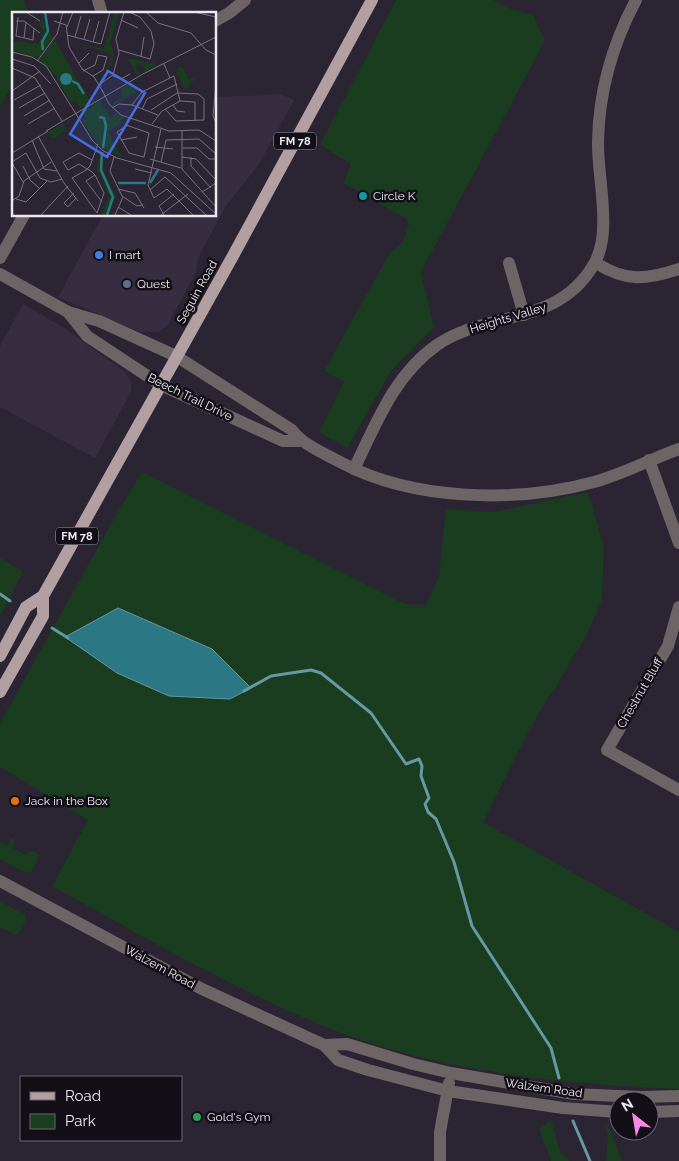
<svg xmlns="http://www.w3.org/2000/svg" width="679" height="1161" font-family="Raleway,sans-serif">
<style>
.built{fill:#362d41}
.green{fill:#1a3c1f}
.water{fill:#2b7783;stroke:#6599a4}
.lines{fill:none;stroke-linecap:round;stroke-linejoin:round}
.stream{stroke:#6599a4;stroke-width:3}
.minor{stroke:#6d6465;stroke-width:12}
.major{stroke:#b29fa2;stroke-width:12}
.culture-dot{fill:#0f9aa8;stroke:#120f16;stroke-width:2}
.shop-dot{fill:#3f7fe0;stroke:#120f16;stroke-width:2}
.service-dot{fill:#5c6f8a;stroke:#120f16;stroke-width:2}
.food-dot{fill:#e8710a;stroke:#120f16;stroke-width:2}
.leisure-dot{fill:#2e9e5b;stroke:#120f16;stroke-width:2}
.labels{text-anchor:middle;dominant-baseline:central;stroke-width:5;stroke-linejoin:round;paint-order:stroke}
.shield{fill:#120f16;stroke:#aba7b0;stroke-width:1}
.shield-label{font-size:11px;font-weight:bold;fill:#ece8f2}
.poi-label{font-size:12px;fill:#ece8f2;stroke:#120f16;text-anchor:start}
.street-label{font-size:12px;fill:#ece8f2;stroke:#120f16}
.inset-river{fill:none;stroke:#2b7783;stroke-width:2.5}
.inset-road{fill:none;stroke:#78727f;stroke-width:1}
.view{fill:#466ddd;fill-opacity:0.15;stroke:#466ddd;stroke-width:2.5}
.inset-edge{fill:none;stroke:#ece8f2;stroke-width:2.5}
</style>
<rect width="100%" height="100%" fill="#2b2433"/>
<!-- built -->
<g class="built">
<polygon points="281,94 294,100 259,164 226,206 199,256 196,272 168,325 158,332 140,332 58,297 103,215 215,215 215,97"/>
<polygon points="23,304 66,329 125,372 131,382 131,392 95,458 0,407 0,346"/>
</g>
<!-- green -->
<g class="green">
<polygon points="0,0 24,0 29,13 14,14 14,82 0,107"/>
<polygon points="396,0 493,0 513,10 533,14 545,41 421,272 434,327 391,371 347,448 319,432 344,381 324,371 389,254 403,241 409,224 405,218 343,183 351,164 320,145"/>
<path d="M142,472l263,132 21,1 13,-29 7,-67 48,3 94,-20 16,55 -2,53 -17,38 -54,89 -48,95 196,110v157c-114,-5 -230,-16 -338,-56 -101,-39 -195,-95 -289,-147l36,-66 -88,-53v-44l121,-217z"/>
<polygon points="0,558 23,572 0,616"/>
<polygon points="11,839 15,839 13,848 25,855 28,852 33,851 39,855 31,873 19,870 0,859 0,842 8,846"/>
<path d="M0,901l25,14c1,7 -2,16 -9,20l-16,-8z"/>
<polygon points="551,1120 560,1151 569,1161 551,1161 539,1129"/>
<polygon points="603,1122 611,1131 622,1161 606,1161 608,1132"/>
</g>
<!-- water -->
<polygon class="water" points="118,608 212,649 251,688 230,699 169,696 117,673 65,637"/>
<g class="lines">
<!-- stream -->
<g class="stream">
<polyline points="0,594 10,601"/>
<polyline points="52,628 68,638"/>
<polyline points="244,691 271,676 311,670 321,673 371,713 406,764 419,759 422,766 421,776 429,798 425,804 428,812 436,819 454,862 472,926 551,1048 559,1078"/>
<polyline points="573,1121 590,1161"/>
</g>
<!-- minor -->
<g class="minor">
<polyline points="98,0 102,14"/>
<polyline points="215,21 229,13 245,0"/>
<polyline points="0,258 24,215"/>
<polyline points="509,263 524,315"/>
<path d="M596,263c30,19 50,17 83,6"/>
<path d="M0,274l68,38 31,9 77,35 116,74c12,16 32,23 50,33 72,38 175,40 252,19 29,-8 57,-23 85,-33"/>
<polyline points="68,312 87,336 161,385 283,441 300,441"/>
<polyline points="649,460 679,543"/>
<path d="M354,469c22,-45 40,-94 83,-124 51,-35 121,-18 157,-81 19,-32 3,-87 4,-123 1,-51 14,-96 38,-141"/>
<polyline points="679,607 668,646 607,750 679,790"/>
<polyline points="0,881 200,988 324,1045 338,1060 368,1070 448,1091 563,1108 619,1112"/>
<polyline points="324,1045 347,1044 413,1064 451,1073 574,1094 641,1097 679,1096"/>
<polyline points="649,1112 679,1111"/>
<polyline points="440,1161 440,1132 449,1083"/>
</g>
<!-- major -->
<g class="major">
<polyline points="0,656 26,607 43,596 234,254 372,0"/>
<polyline points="0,692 43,616 43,596"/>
</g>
</g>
<!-- markers -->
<circle class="culture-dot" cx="363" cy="196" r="5"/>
<circle class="shop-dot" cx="99" cy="255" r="5"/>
<circle class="service-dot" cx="127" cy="284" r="5"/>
<circle class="food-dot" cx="15" cy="801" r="5"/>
<circle class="leisure-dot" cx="197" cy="1117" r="5"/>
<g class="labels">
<!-- shield labels -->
<g class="shield">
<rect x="274" y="132.5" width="42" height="17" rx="4"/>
<rect x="56" y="527.5" width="42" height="17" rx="4"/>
</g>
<g class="shield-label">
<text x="295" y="141">FM 78</text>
<text x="77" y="536">FM 78</text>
</g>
<!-- poi labels -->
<g class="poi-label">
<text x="373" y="196">Circle K</text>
<text x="109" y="255">I mart</text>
<text x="137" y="284">Quest</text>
<text x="25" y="801">Jack in the Box</text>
<text x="207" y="1117">Gold's Gym</text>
</g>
<!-- street labels -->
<g class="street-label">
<text transform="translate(197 292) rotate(-61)">Seguin Road</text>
<text transform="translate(508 318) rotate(-17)">Heights Valley</text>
<text transform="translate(190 397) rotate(26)">Beech Trail Drive</text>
<text transform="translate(640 693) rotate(-60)">Chestnut Bluff</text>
<text transform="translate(160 967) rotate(28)">Walzem Road</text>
<text transform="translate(544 1088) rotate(8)">Walzem Road</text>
</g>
</g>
<!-- overview -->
<g transform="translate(12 12)">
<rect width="204" height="204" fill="#2b2433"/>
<path d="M103,0h4l-9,32 4,9 -5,19 -11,9 9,-8 5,-19 -45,-14 37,9zM30,6l11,20 -15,20 -26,-8v-9l26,3 7,-13 -6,-5zM42,27l37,64 -10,6 -6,-9 -4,2 -16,-27 -15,-15zM115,46l27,5 2,3 -11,5 -5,-8 -5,3 5,8 -3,1zM170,54l7,13 7,-1 -11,12 -9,-21zM120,70l5,9 -25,16 2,-5 9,-5 -2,-8zM88,89l11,17 5,-5 8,4 -3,6 -13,9 14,26 -23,-13 -17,-24 4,-3 -4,-6zM51,111l4,7 -15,9 -4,-7zM89,138l1,5 2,-2 -2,16 14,27 -7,19h-8l9,-18 -13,-29z" fill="#1a3c1f"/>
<path d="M48 67a6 6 0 1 1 12 0a6 6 0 1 1-12 0Z" fill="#2b7783"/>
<path class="inset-river" d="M31,38l-1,-8 6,-11 -3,-19M60,69l6,3 6,10M87,105l5,1 2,8 -3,22M90,140l-1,18 12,27 -6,18M106,171h28M138,171l8,-13"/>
<path class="inset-road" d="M14,0l14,9M134,0l12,11 33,10 15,17 10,5M182,0l22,5M6,5l-2,19 17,4 1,-12M109,8l17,8M4,9h8l16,12M42,9l12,4 3,22 13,22 12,8 9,15M55,15l6,-15M55,23l34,9 9,-32M63,25l6,-21M12,26l2,-16M72,27l6,-20M81,30l6,-21M107,38l31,9 4,-15 -3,-13 -11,-14 -11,-5M0,40l20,5 14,9 30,48M129,44l3,-19M0,47l22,7 17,18M26,48l19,-26 6,-22M66,52l11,-11M152,52l6,14M0,56l23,10 27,43M71,59l12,-6 3,-10 9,2 -4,13 -10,6M101,64l8,3 9,-5M204,72l-3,32 3,7M87,73l14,-10 6,-22 -3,-14 8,-27M90,78l7,14 12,11 48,16 30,-1 17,11M0,79l28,-20M2,88l27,-15M168,89l15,1v18M120,93l26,10M161,93l4,6 8,1M7,96l26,-15M100,96l7,-4 13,1 10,-13 32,-16 6,25 -18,10 -10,13M130,97l5,-10 30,-15M139,98l26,-17 21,1 6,5v21l-28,1 -11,-12M64,102l16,26 10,10 15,8 54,15 45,41M12,104l26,-16M16,112l27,-16M114,113l23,8 -5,24 -15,-4 -12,-21 9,-6 3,-9M149,117l-13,56 6,13 13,-9 26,26M170,118v39l34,38M34,119l97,-57 73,-37M26,124l26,47 14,18M20,128l12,29 13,2M109,128l16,-3M143,135l18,2M171,136h14l12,11h7M0,141l36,-22M102,145l-4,14 12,25 15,10 6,-1M170,145l14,2 20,21M179,145v9l20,22M138,147l31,9M80,148l-13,-7 -16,9 5,8 11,-6 8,5 4,2 4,4 9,18 -7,20 -25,-35 14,-8 4,-4 8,-22M0,150l14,-9 14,25 11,4 11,-3M149,150l5,-22 33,-1 17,15M0,151l11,19M11,154l7,14 10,9M123,157l17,4M83,163l-9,6 16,21M106,177l17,4 9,15M138,178l15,-13 41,38M190,180l14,-9M62,181l-10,10 4,4 8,-9M4,187l10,3 21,-21M0,189l7,-5 5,-15 27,-19M106,195l13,8M29,203l27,-29M103,203l8,-18M149,203l27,-21M152,203l-5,-9 15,-12"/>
<path class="view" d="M96,59l37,22 -38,64 -37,-23z"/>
<rect width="204" height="204" class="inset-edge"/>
</g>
<!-- legend -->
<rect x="20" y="1076" width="162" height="65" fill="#120f16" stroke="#69666e"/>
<rect x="30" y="1092" width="25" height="8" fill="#b29fa2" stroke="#69666e"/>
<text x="65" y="1101" font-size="15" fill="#ece8f2">Road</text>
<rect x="30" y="1114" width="25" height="15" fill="#1a3c1f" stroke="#69666e"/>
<text x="65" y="1126" font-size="15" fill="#ece8f2">Park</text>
<!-- north arrow -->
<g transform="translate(634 1116) rotate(329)"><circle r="24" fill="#120f16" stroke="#69666e"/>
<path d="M0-4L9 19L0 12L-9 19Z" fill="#fa87e7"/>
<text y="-8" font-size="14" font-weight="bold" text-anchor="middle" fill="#ece8f2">N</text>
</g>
</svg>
